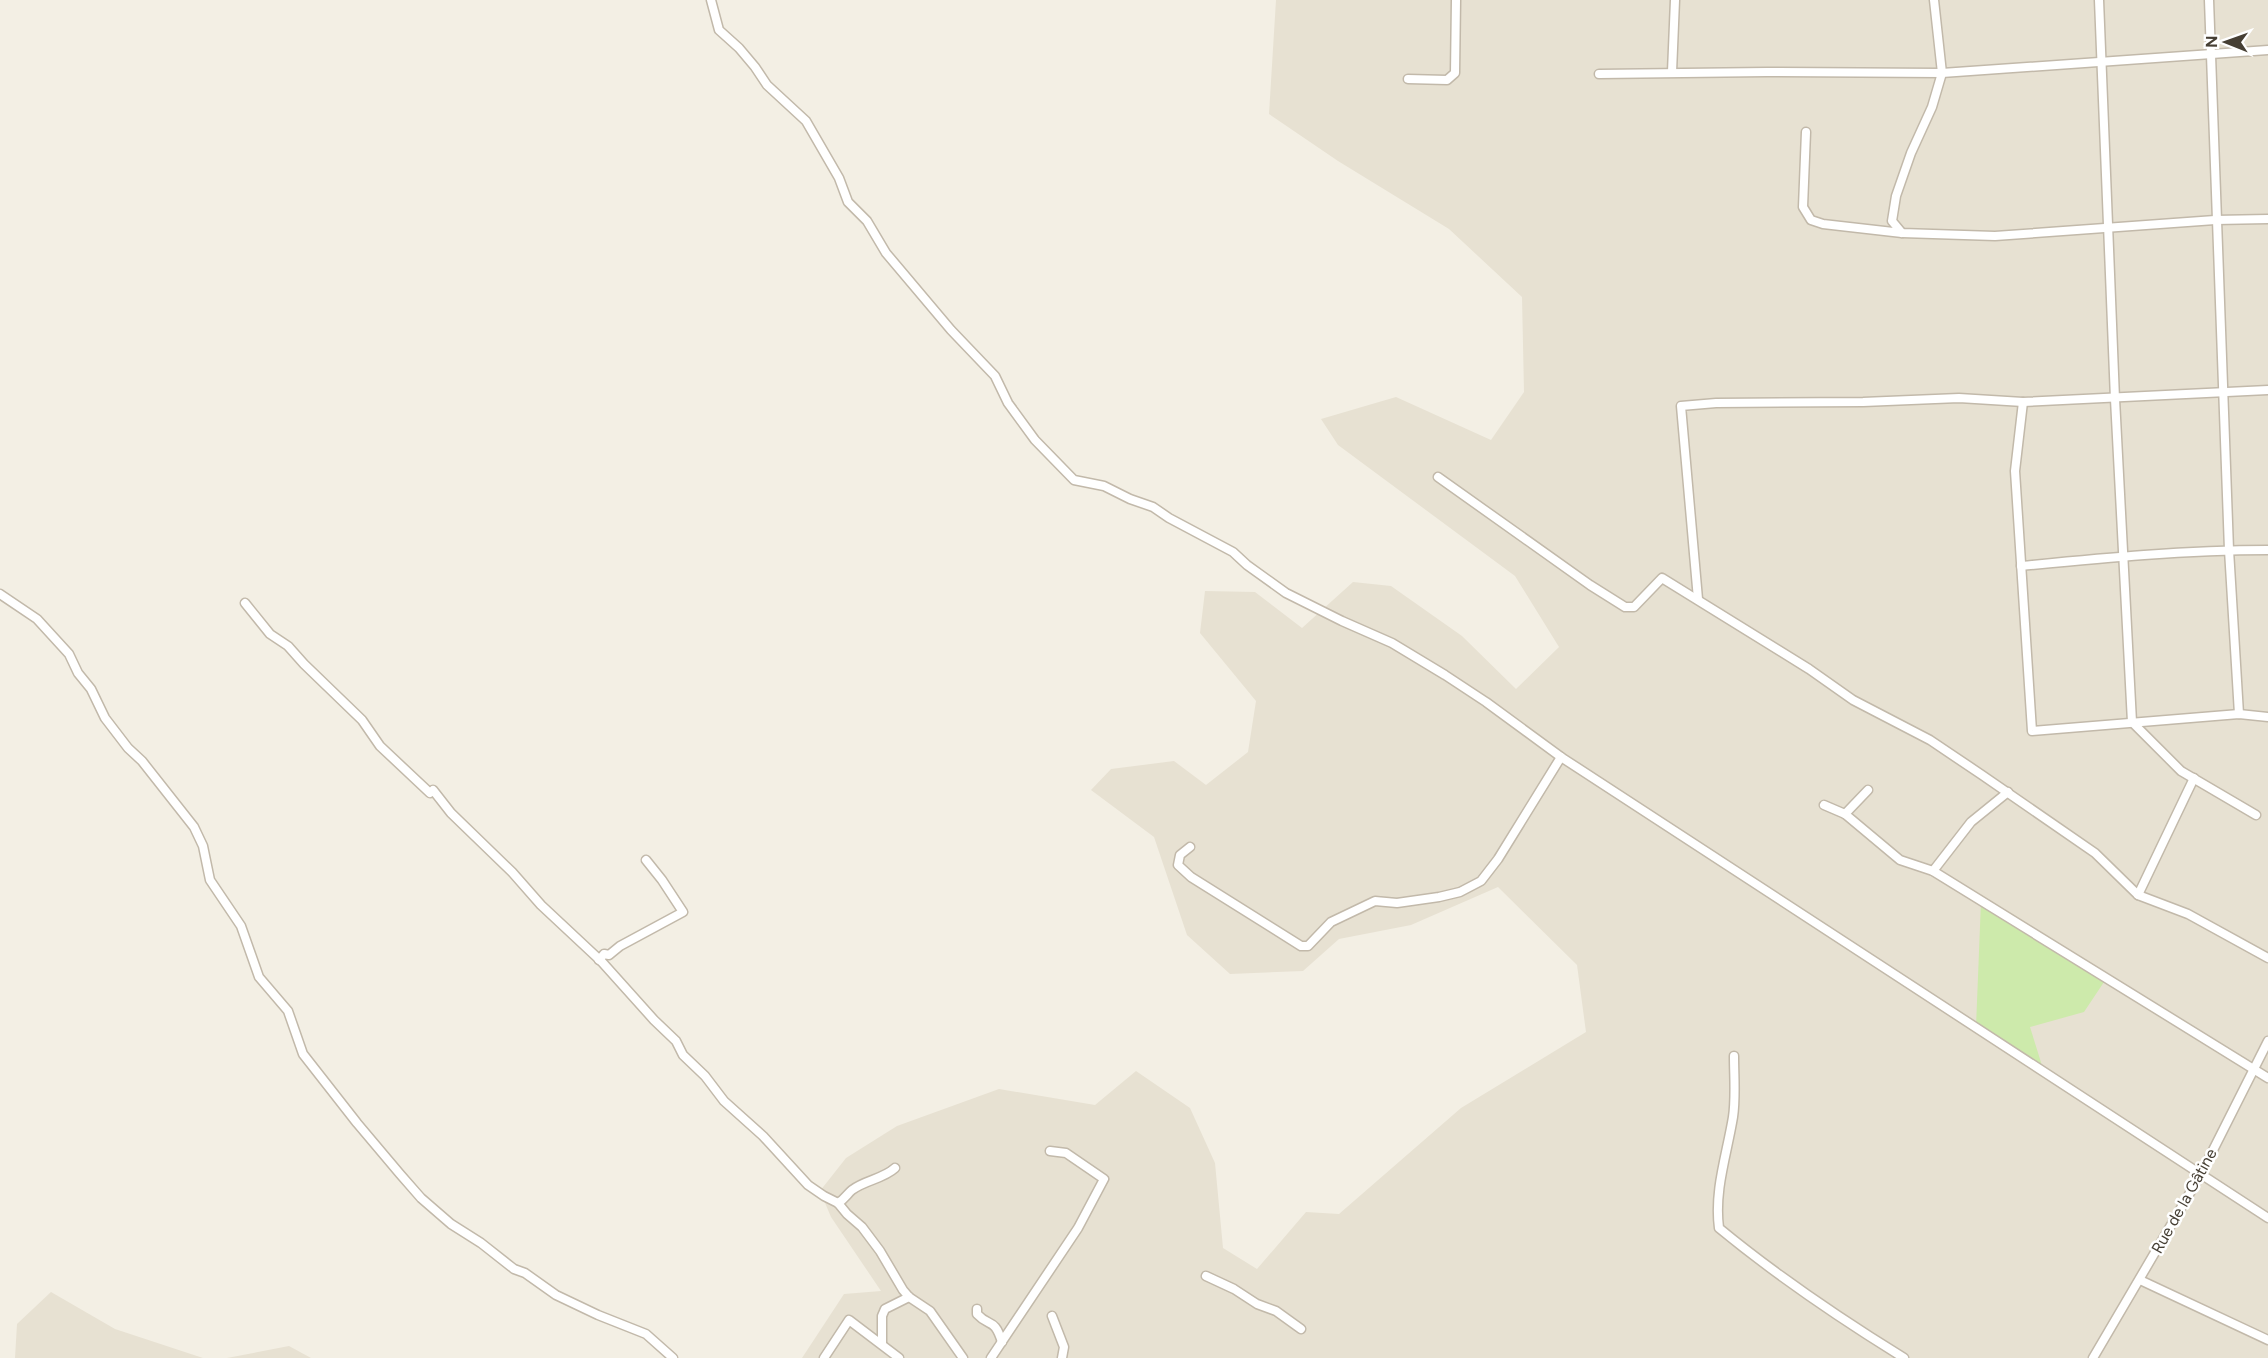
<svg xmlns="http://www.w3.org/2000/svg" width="2268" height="1358" font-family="Figtree,sans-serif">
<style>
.residential{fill:#e7e1d2}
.green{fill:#cdeaab}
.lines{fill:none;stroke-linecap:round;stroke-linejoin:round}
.minor-casing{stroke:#c2b9aa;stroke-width:11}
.minor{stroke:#fff;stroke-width:8}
.labels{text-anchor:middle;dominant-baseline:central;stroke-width:5;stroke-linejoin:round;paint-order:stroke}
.street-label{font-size:16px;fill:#463f34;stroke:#fff}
</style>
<rect width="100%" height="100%" fill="#f3efe4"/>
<!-- residential -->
<g class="residential">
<polygon points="1276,0 2268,0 2268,1358 802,1358 844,1294 881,1291 831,1217 820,1191 846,1158 897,1126 999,1089 1095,1105 1136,1071 1190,1108 1215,1163 1223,1248 1257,1269 1306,1212 1339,1214 1461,1108 1586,1032 1577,965 1498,887 1411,925 1339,939 1303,971 1230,974 1187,935 1154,837 1091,790 1111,769 1174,761 1206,785 1248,752 1256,701 1200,633 1205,591 1255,592 1302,628 1353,582 1391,586 1462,636 1516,689 1559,647 1515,576 1338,445 1321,419 1396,397 1491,440 1524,392 1522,297 1449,229 1338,161 1269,114"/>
<polygon points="51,1292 115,1329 203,1358 15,1358 17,1324"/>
<polygon points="289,1346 311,1358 227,1358"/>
</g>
<!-- green -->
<polygon class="green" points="1981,901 2106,979 2084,1012 2030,1027 2044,1072 1976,1027"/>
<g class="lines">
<defs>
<g id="minor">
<polyline points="711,0 719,30 739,48 755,67 767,85 806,121 839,178 848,202 867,221 886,253 951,330 995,376 1008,403 1035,440 1074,480 1104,486 1130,499 1153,507 1169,518 1233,552 1247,565 1286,593 1342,621 1392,643 1445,675 1486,702 1561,757 2268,1218"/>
<polyline points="2099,0 2115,399 2132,722 2181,771 2256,815"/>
<polyline points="2209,0 2229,550 2239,714"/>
<polyline points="1672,72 1675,0"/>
<polyline points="1599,74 1767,72 1942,73 2268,50"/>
<polyline points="1408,79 1447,80 1455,73 1456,0"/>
<polyline points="1806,132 1803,207 1811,220 1823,224 1902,233 1995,236 2215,220 2268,219"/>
<polyline points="1902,233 1892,221 1896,196 1911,153 1932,107 1942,73 1934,0"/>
<polyline points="2023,402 2015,471 2032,731 2239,714 2268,717"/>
<polyline points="1438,477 1590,585 1625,607 1634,607 1662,578 1809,669 1853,700 1930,740 1982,775 2095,853 2138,895 2188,914 2268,958"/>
<path d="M2021,566c82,-8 164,-16 247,-16"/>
<polyline points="0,594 37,619 69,654 78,673 91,689 105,718 128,748 142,761 194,827 203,846 210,880 241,926 259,977 288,1011 303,1054 357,1123 400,1174 421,1198 451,1224 481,1243 514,1269 525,1273 556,1295 598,1315 646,1334 673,1358"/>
<polyline points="1698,599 1681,406 1716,403 1863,402 1959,398 2023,402 2268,390"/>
<polyline points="245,603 270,634 288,646 304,664 362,720 380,746 430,793 433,790 451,813 512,872 541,905 602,962 654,1020 676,1041 683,1055 705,1076 724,1101 763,1136 808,1185 824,1196 838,1203 847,1214 862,1227 880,1251 903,1290 909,1297 930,1311 963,1358"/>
<polyline points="1824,805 1845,814 1900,860 1933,871 2268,1078"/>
<polyline points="1845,814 1868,790"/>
<polyline points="1190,847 1180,855 1178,865 1191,877 1301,946 1308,946 1331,922 1375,901 1397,903 1439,897 1460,892 1481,881 1498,859 1561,757"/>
<polyline points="1933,871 1971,822 2008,792"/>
<polyline points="2138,895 2194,778"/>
<polyline points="599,960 604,954 609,955 620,946 683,912 662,880 646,860"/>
<path d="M1734,1056c0,21 2,41 -1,61 -6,37 -19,73 -14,111 57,47 122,91 185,130"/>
<path d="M838,1203c7,-4 9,-9 14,-13 13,-10 31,-11 43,-22"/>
<polyline points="1206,1276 1234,1289 1257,1304 1276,1311 1301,1329"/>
<polyline points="2140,1280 2268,1340"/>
<path d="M977,1309v5c13,14 17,3 25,28"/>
<polyline points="1052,1316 1064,1347 1062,1358"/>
<polyline points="882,1344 882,1316 885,1309 909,1297"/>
<polyline points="824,1358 849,1320 899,1358"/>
<polyline points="991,1358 1078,1228 1104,1179 1066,1153 1050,1151"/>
<polyline points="2093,1358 2201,1174 2268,1041"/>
</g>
</defs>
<!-- minor casing -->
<use href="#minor" class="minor-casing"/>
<!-- minor -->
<use href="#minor" class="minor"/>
</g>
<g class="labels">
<!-- street labels -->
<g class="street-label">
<text transform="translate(2184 1201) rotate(-61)">Rue de la Gâtine</text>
</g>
</g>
<!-- north arrow -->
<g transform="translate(2226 42) rotate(271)" stroke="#ffffff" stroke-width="4.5" paint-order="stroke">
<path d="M0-4.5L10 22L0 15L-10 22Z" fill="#463f34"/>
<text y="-9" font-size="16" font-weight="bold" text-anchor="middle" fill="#463f34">N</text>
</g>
</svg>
